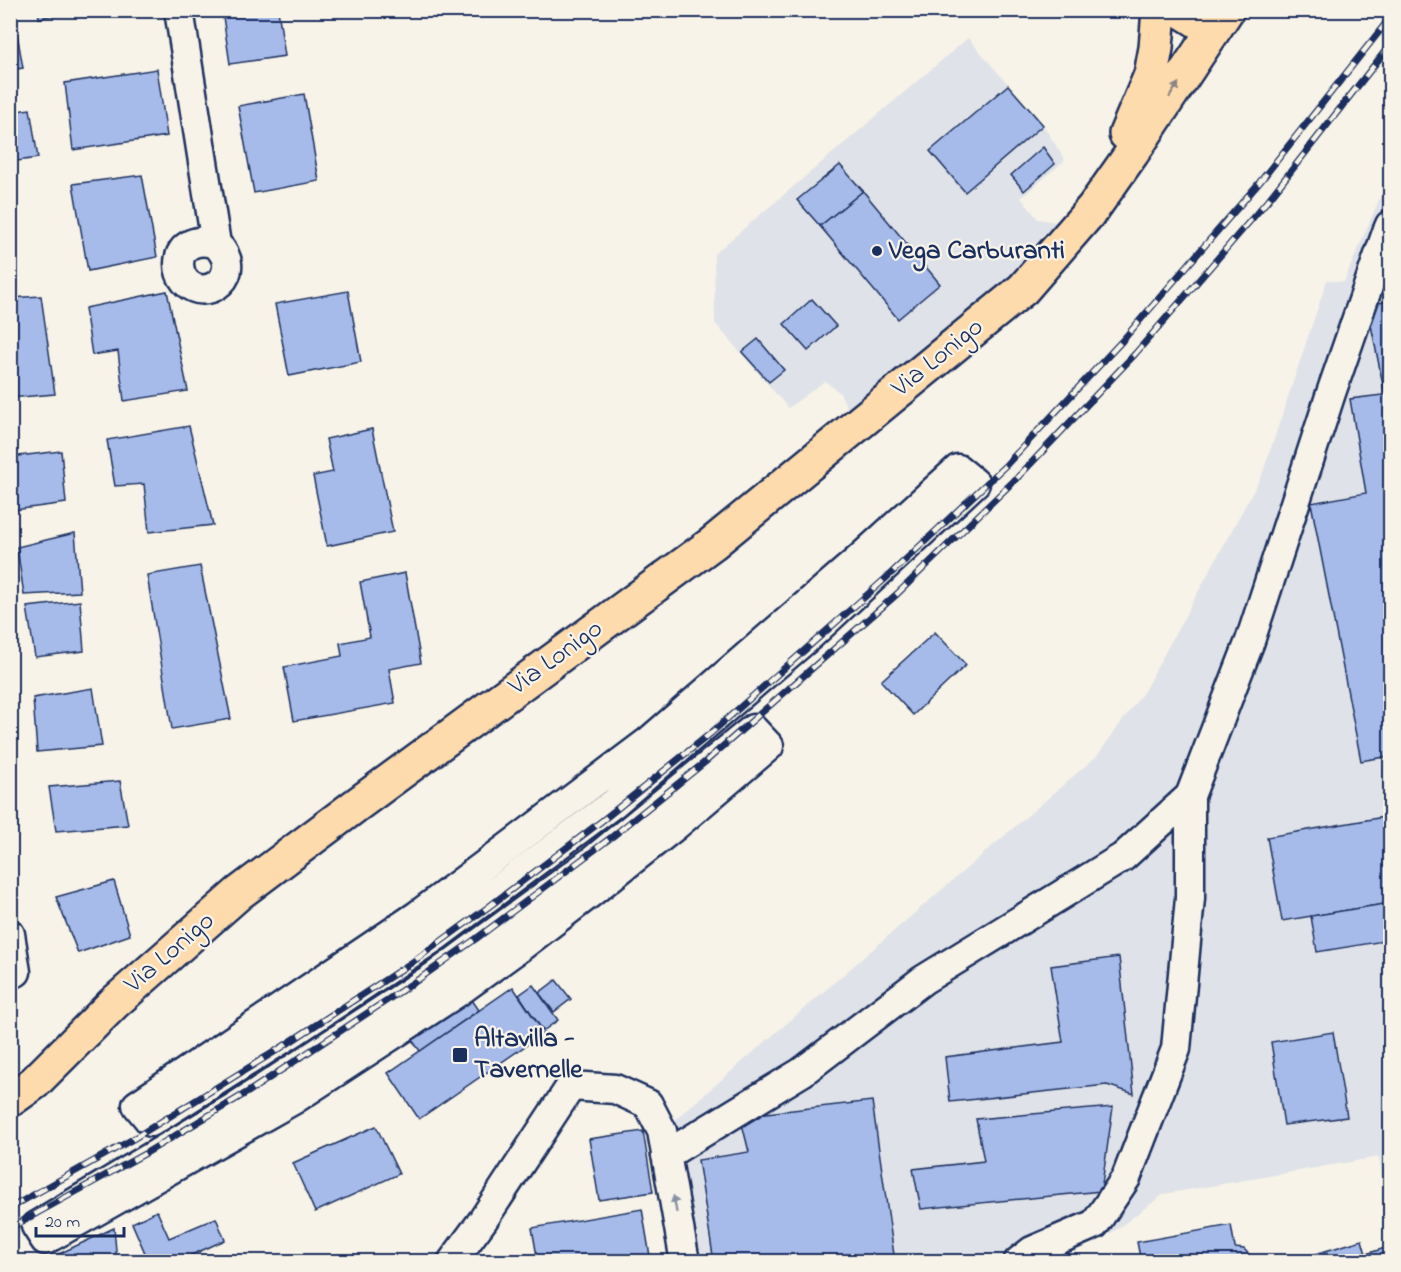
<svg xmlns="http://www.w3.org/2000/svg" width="1401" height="1272" font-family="'Indie Flower',sans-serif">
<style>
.built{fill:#dfe2e8}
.building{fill:#a6bbe9;stroke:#1b2f5e;stroke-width:1.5}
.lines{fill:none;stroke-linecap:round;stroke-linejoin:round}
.minor-casing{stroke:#1b2f5e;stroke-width:33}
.major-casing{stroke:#1b2f5e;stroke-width:38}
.minor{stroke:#f7f3e8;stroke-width:28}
.major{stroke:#fedbac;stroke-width:33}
.rail-casing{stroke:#1b2f5e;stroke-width:7}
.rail{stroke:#f7f3e8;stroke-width:4.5;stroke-dasharray:14;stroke-linecap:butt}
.oneway{fill:#8c8585}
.oneway2{fill:#8991a3}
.poi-dot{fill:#1b2f5e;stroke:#f7f3e8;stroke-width:2}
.labels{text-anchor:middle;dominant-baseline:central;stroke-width:4.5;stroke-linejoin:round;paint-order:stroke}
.poi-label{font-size:27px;font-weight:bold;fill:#1b2f5e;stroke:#f7f3e8;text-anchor:start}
.street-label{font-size:27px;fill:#1b2f5e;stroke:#f7f3e8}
</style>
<rect width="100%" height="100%" fill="#f7f3e8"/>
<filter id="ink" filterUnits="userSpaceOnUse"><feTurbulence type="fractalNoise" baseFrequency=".0167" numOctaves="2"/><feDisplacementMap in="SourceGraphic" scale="12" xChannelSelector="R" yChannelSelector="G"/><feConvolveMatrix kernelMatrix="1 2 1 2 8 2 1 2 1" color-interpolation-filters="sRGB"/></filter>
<g filter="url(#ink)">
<!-- built -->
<g class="built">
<polygon points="968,38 1043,125 1065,160 1021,198 1038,219 1069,224 962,321 852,417 840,393 825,381 788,408 715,323 714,254"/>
<polygon points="1390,174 1390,1227 1379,1157 1164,1194 1113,1232 1049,1258 1045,1261 691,1261 662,1131 1097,756 1144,691 1262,475 1327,280 1344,282"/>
</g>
<!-- building -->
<g class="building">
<polygon points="10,10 13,10 23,68 10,70"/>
<polygon points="38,10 84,10 39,18"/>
<polygon points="222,10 278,10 285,56 230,64"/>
<polygon points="157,69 167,136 73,150 65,83"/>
<polygon points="1008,85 1043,125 965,192 930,151"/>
<polygon points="304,94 319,181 254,193 238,106"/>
<polygon points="30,109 38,158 10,162 10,112"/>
<polygon points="1043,147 1055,164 1024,191 1011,175"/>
<polygon points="840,165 863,191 820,226 797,200"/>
<polygon points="142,175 157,257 88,271 73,184"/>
<polygon points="863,191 940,284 898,319 820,226"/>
<polygon points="167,291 188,391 124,401 118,351 92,355 85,308"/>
<polygon points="348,291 361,362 289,376 275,304"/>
<polygon points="41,296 55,394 10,398 10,298"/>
<polygon points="812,299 836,326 808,351 784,324"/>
<polygon points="1390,301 1390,394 1385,395 1367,305"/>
<polygon points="758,339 784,370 769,382 742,352"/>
<polygon points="1390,394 1390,756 1361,761 1311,503 1366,493 1350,399"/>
<polygon points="189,426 213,525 149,532 144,484 115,486 107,440"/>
<polygon points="372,429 393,532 327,546 313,476 333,472 326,439"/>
<polygon points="61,451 66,503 14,510 10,457"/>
<polygon points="75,533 80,592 24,595 17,547"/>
<polygon points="200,566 231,719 172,729 147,575"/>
<polygon points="405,573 421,663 389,669 395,703 294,721 284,667 342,656 340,643 370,637 360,582"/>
<polygon points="80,601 84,651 35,657 27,607"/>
<polygon points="935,632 966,665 913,715 881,681"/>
<polygon points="93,688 102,746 37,752 33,698"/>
<polygon points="120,781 128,825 56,831 49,787"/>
<polygon points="1390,816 1390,903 1282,921 1267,837"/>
<polygon points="114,881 130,935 78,953 56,897"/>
<polygon points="1384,904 1390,940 1317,952 1311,916"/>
<polygon points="1119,957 1134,1094 1107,1085 950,1102 945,1057 1063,1042 1051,966"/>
<polygon points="556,980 571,999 554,1012 539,993"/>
<polygon points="533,985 558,1020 543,1031 519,995"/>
<polygon points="513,987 544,1033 419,1119 388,1073"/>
<polygon points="472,1000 479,1010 420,1051 412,1040"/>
<polygon points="1333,1032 1347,1117 1284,1125 1271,1042"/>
<polygon points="872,1101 895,1262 714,1262 698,1160 749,1152 740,1116"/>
<polygon points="1113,1107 1101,1191 921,1209 913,1169 984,1161 976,1119"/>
<polygon points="376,1126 399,1174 315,1212 293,1163"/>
<polygon points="643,1131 653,1192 599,1200 589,1139"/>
<polygon points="642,1209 651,1262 538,1262 532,1228"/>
<polygon points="157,1211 169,1238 216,1218 225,1240 176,1262 149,1262 132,1223"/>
<polygon points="1231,1225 1235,1248 1244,1249 1256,1262 1141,1262 1137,1242"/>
<polygon points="114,1228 117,1262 46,1262 46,1260"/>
<polygon points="1362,1240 1366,1254 1385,1248 1389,1262 1292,1261"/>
</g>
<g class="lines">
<defs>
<g id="minor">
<path d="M179,10l37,234c31,29 -10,61 -31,37 -4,-5 -6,-10 -6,-17 0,-21 21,-26 37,-20"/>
<polygon points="958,469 975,483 812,634 614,803 435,937 295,1031 151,1122 137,1105 418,915 648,742 858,560"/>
<polygon points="753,729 769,746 675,826 584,898 523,945 458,992 293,1100 45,1240 36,1226 235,1107 435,976 592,861"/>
<polyline points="10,934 16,972"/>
<polyline points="666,1155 802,1072 923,980 1123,857 1190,796 1250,641 1331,393 1387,232 1390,225"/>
<polyline points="452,1262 483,1220 571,1086 615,1089 648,1104 662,1131 685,1262"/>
<polyline points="1018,1262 1032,1251 1095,1224 1126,1178 1176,1049 1190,898 1190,796"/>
</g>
<g id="major">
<polyline points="1180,10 1212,30"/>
<polyline points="1126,134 1151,75 1156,48 1159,10"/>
<polyline points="10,1100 34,1083 114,1003 239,893 355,806 713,543 1023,289 1094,207 1132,153 1227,10"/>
</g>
</defs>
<!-- minor casing -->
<use href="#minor" class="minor-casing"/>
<!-- major casing -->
<use href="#major" class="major-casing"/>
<!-- minor -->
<use href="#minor" class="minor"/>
<!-- major -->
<use href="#major" class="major"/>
<defs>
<g id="rail">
<polyline points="10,1208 133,1139 279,1049 411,963 487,908 603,820 711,733 885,579 1006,465 1122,341 1259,183 1390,18"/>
<polyline points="10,1228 146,1153 248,1092 419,979 477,938 613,836 705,762 897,594 1018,477 1135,354 1269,199 1390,45"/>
</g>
</defs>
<!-- rail casing -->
<use href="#rail" class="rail-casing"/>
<!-- rail -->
<use href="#rail" class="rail"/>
</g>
<!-- one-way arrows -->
<defs><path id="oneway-solid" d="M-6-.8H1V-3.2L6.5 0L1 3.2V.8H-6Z" transform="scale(1.5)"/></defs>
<use class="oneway" href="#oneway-solid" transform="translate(1174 90) rotate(-57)"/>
<use class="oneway2" href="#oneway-solid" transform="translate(675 1204) rotate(-100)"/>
</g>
<!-- markers -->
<g class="poi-dot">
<circle cx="877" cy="251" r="6"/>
<rect x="452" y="1047" width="16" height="16" rx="3"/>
</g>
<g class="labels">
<!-- poi labels -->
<g class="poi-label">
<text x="889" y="251">Vega Carburanti</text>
<text x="474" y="1039">Altavilla -<tspan x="474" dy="31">Tavernelle</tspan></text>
</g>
<!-- street labels -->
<g class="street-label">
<text transform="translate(938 358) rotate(-39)">Via Lonigo</text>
<text transform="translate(556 658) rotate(-36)">Via Lonigo</text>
<text transform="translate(170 953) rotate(-41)">Via Lonigo</text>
</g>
</g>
<!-- margin -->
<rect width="1401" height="1272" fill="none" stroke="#f7f3e8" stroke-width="36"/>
<rect x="18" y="18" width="1365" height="1236" fill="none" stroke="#1b2f5e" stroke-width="2" filter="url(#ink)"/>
<!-- scale -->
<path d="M36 1227v9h88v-9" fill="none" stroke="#1b2f5e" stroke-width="3"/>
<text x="45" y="1227" font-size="18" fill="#1b2f5e" stroke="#f7f3e8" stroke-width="4.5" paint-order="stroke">20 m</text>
</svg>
